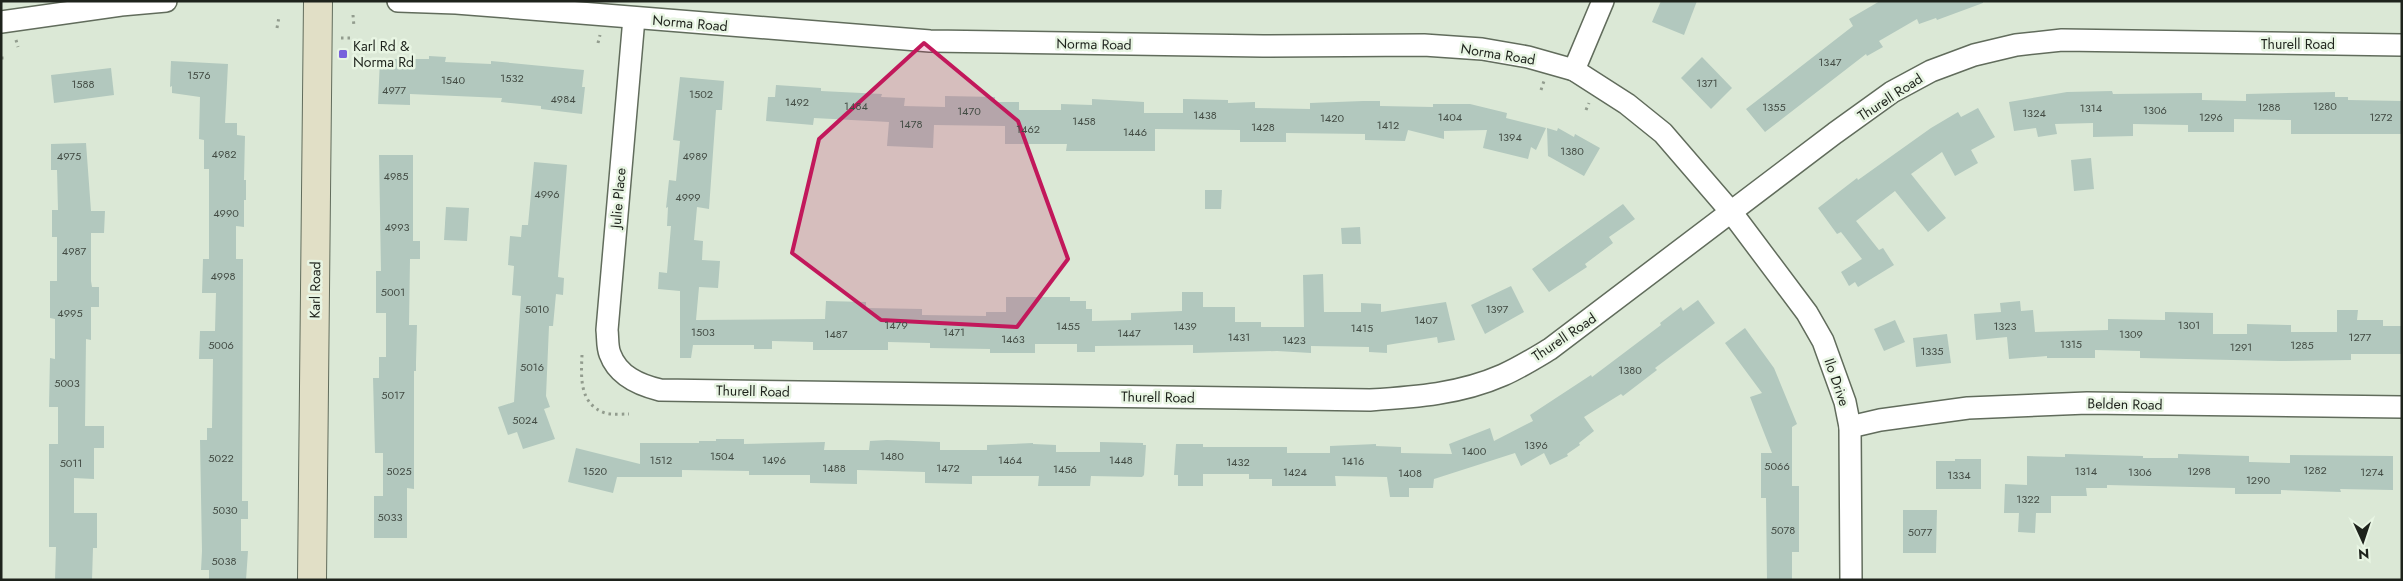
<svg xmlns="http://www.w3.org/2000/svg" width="2403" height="581" font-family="Jost,sans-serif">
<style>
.building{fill:#b2c8be}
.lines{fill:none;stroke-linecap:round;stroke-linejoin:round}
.minor-casing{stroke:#616c5c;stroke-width:24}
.secondary-casing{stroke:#616c5c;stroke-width:30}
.path{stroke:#929c8e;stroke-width:3;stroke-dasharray:2.5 4;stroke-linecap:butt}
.minor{stroke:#fff;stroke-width:21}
.secondary{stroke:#e1dfc6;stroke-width:28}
.marked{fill:#c2185b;fill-opacity:0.2;stroke:#c2185b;stroke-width:4;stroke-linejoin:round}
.poi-dot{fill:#7862dc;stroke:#e8f5e3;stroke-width:2}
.labels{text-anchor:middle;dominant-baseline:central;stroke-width:5;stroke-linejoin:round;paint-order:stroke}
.number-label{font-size:11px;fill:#434c44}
.street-label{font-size:14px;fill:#1e231c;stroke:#e8f5e3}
.poi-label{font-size:14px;fill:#1e231c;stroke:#e8f5e3;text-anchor:start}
</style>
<rect width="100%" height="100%" fill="#dbe8d6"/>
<!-- building -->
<g class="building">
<polygon points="1661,1 1697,1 1684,35 1652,22"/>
<polygon points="1880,1 1983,1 1983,3 1937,20 1936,18 1919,24 1917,19 1879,41 1883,47 1867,56 1866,54 1765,132 1746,109 1853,26 1849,19"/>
<polygon points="429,56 446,57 445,62 491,64 491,61 584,70 582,87 585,87 582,114 541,109 541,106 501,102 502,98 410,94 410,105 378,104 380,59 429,59"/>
<polygon points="1702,57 1732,88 1711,109 1681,78"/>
<polygon points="171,61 228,64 225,123 237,123 237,135 245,136 244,180 246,180 246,200 244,200 244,227 236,226 236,259 243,259 242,501 248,501 248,519 241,519 241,551 248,551 246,580 209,580 209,570 201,570 202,551 200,440 207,440 207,428 212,428 213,359 199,359 200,331 215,331 216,293 202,293 203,259 209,259 209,169 204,169 204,140 199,139 200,97 172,93 172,86 170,87"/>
<polygon points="111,68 114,95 54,103 51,75"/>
<polygon points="680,77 724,81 722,110 716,110 709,209 697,207 694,240 703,241 702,260 720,261 718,288 699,287 696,320 825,319 826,301 866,302 866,308 922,309 922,315 986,316 986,312 1006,312 1006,297 1070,297 1070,301 1086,301 1086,309 1092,309 1092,321 1131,320 1131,313 1182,311 1182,292 1203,292 1203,307 1235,307 1235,322 1261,322 1261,327 1304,327 1303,275 1323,274 1324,312 1361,312 1361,303 1381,304 1381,312 1446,302 1455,340 1438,343 1437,337 1387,345 1387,353 1369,352 1369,347 1311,346 1311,353 1277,351 1193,353 1193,345 1095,346 1095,352 1077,352 1077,344 1035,344 1035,353 990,353 990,349 930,348 930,343 888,342 888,350 813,350 813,342 772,341 772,349 754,349 754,345 693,345 691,358 680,358 680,291 658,289 659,272 667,273 671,226 667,226 668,207 666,208 669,180 676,181 680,141 673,140"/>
<polygon points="776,85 821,88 821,91 882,94 881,97 905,98 904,106 945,107 945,96 995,97 995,102 1019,102 1019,110 1061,110 1061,104 1092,105 1092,99 1144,102 1144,113 1183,113 1183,99 1228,100 1228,103 1255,102 1255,108 1310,109 1310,103 1363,101 1380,101 1380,106 1433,107 1433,104 1470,104 1507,113 1506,118 1546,128 1536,150 1531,147 1528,159 1483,148 1487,130 1444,131 1444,139 1408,130 1405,141 1365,140 1365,134 1286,133 1286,142 1240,142 1240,130 1155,129 1155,151 1066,151 1067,144 1005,144 1005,126 934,125 933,148 887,146 889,122 814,118 813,125 766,121 768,97 775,97"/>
<polygon points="2112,91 2113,94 2202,93 2202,100 2246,101 2246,94 2335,92 2335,97 2348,97 2348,100 2402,101 2402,134 2291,134 2291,120 2234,119 2234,132 2188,132 2188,125 2133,124 2133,136 2093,137 2093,123 2055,124 2057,134 2038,137 2036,128 2014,131 2009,102 2067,92"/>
<polygon points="1978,108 1995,137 1971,150 1978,163 1955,176 1942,152 1911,174 1946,218 1928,232 1895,191 1856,221 1879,250 1883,248 1894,265 1858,287 1855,282 1849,286 1841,272 1862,259 1841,232 1837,234 1818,208 1857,178 1858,180 1931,128 1958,112 1961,117"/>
<polygon points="1547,128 1557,131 1558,128 1574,137 1575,134 1600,148 1584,176 1548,156"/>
<polygon points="86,143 91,211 105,211 104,233 91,233 91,281 92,287 99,287 99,307 91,307 91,340 86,339 85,426 104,426 104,448 94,448 94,479 74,478 74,513 97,513 97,548 93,548 92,580 55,580 56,547 49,547 49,444 58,444 58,407 49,407 50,358 55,359 55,319 50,318 50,281 57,281 57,237 52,237 52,210 58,210 57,170 51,170 51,144"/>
<polygon points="379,155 413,155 413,241 420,241 420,259 410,259 409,325 417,325 416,362 416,371 414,371 414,489 407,488 407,538 374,538 374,496 383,496 383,453 375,453 373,378 379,378 379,357 386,357 386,313 376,313 376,271 381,271"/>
<polygon points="2091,158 2094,189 2074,191 2071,160"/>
<polygon points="534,162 567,165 558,277 564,278 563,295 556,294 553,326 549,326 546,396 550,407 544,409 555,439 523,449 517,432 508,435 498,407 514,402 521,296 512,295 514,266 508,265 510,236 521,237 522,225 528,225"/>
<polygon points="1205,190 1222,190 1221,209 1205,209"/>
<polygon points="1623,204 1635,219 1609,237 1613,243 1585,264 1587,267 1549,292 1532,269"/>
<polygon points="446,207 469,208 467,241 444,240"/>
<polygon points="1360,227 1361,244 1342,244 1341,228"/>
<polygon points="1511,286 1524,312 1485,334 1471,305"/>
<polygon points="1698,300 1715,323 1655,368 1657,370 1623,396 1621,394 1584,417 1594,431 1579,443 1580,445 1567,454 1568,456 1550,465 1544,453 1521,466 1515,453 1434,479 1433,488 1409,488 1409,497 1390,497 1387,477 1335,476 1336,486 1272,486 1272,479 1249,479 1249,474 1203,474 1203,486 1178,486 1178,475 1174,475 1176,444 1203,444 1203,447 1287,447 1287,453 1330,453 1330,446 1376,444 1376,446 1401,447 1401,453 1452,454 1449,444 1490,428 1494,441 1533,421 1530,415 1591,375 1592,377 1661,325 1660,323 1681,307 1683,311"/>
<polygon points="2020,301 2021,311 2033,310 2035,332 2108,330 2108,319 2165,320 2165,312 2213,313 2213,334 2247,334 2247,324 2291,325 2291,332 2337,332 2337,310 2358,310 2357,320 2383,320 2383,326 2402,326 2402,354 2351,354 2351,360 2280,361 2140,358 2140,351 2095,350 2095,358 2047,358 2047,356 2009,359 2007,337 1976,340 1974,314 2001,312 2000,303"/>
<polygon points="1895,320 1905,342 1884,351 1874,329"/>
<polygon points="1745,328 1774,368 1797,424 1792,427 1792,486 1799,486 1799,552 1792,552 1792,580 1767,580 1766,498 1761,498 1761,453 1772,453 1750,397 1762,393 1725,343"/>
<polygon points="1947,334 1951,363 1916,367 1913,338"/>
<polygon points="716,439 744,439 744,444 825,442 824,450 869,450 870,441 887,440 940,442 940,450 987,450 987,445 1033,443 1033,444 1056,445 1056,452 1100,452 1100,442 1143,443 1143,445 1146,445 1144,475 1142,477 1091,476 1090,486 1038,486 1039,476 972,476 972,484 925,483 925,472 857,470 857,484 810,483 810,475 749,475 749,471 682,470 682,477 617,477 613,493 568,482 576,448 640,464 640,443 699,443 699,441 716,441"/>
<polygon points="2065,454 2143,456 2143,458 2178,458 2178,454 2249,456 2249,462 2290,463 2290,455 2393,456 2393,490 2340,489 2341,492 2281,490 2281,494 2235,494 2235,488 2107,485 2107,488 2086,488 2087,496 2051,496 2051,513 2036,513 2035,533 2018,532 2019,513 2004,513 2005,484 2027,485 2027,456 2065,457"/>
<polygon points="1955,459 1981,459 1981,489 1936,489 1936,461 1955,461"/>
<polygon points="1903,510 1937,510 1936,553 1903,553"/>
</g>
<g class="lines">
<defs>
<g id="minor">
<polyline points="398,1 456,3 930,41 1263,46 1424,45 1482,49 1528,57 1574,70 1627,104 1663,133 1732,213 1807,313 1823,341 1845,402 1850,427 1851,580"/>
<path d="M634,18l-27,312c1,7 0,17 3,24 8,22 29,31 50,36l710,10c46,-3 90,-6 133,-25 16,-7 32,-17 47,-26l285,-216 57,-41 39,-21 43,-16 42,-10 46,-5 340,5"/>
<polyline points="1,22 121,5 166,1"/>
<polyline points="1574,70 1603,1"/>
<polyline points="1850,427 1880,420 1968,408 2087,403 2402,407"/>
</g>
<polyline id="secondary" points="312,580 318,1"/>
</defs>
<!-- minor casing -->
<use href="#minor" class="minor-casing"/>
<!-- secondary casing -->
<use href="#secondary" class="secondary-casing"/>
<!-- path -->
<g class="path">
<polyline points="353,15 354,27"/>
<polyline points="277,28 279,17"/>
<polyline points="341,38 354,38"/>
<polyline points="16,40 18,47"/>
<polyline points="598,43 600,35"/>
<polyline points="1,58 7,58"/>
<polyline points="1541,90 1544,81"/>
<polyline points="1586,110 1589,103"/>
<path d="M582,355c-1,22 -3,49 23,58 7,2 17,1 24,1"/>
</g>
<!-- minor -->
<use href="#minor" class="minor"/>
<!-- secondary -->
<use href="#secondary" class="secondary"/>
</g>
<!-- marked area -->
<path class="marked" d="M924,43l94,78 50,138 -51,68 -136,-7 -89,-67 27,-114z"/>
<!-- markers -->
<rect class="poi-dot" x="338" y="49" width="10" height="10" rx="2.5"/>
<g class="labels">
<!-- number labels -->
<g class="number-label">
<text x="1830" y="62">1347</text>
<text x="199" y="75">1576</text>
<text x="512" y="78">1532</text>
<text x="453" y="80">1540</text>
<text x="1707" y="83">1371</text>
<text x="83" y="84">1588</text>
<text x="394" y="90">4977</text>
<text x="701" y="94">1502</text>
<text x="563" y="99">4984</text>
<text x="797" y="102">1492</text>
<text x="856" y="106">1484</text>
<text x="2325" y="106">1280</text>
<text x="1774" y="107">1355</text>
<text x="2269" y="107">1288</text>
<text x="2091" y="108">1314</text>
<text x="2155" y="110">1306</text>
<text x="969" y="111">1470</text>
<text x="2034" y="113">1324</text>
<text x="1205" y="115">1438</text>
<text x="1450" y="117">1404</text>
<text x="2211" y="117">1296</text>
<text x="2381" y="117">1272</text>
<text x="1332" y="118">1420</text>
<text x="1084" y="121">1458</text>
<text x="911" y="124">1478</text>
<text x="1388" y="125">1412</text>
<text x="1263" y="127">1428</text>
<text x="1028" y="129">1462</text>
<text x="1135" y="132">1446</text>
<text x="1510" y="137">1394</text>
<text x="1572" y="151">1380</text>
<text x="224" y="154">4982</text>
<text x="69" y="156">4975</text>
<text x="695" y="156">4989</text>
<text x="396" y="176">4985</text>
<text x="547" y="194">4996</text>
<text x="688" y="197">4999</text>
<text x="226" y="213">4990</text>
<text x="397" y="227">4993</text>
<text x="74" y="251">4987</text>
<text x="223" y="276">4998</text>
<text x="393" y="292">5001</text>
<text x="537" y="309">5010</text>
<text x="1497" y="309">1397</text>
<text x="70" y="313">4995</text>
<text x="1426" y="320">1407</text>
<text x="896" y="325">1479</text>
<text x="2189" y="325">1301</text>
<text x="1068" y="326">1455</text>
<text x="1185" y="326">1439</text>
<text x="2005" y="326">1323</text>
<text x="1362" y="328">1415</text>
<text x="703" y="332">1503</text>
<text x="954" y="332">1471</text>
<text x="1129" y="333">1447</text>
<text x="836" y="334">1487</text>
<text x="2131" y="334">1309</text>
<text x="1239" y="337">1431</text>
<text x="2360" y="337">1277</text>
<text x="1013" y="339">1463</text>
<text x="1294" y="340">1423</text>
<text x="2071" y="344">1315</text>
<text x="221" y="345">5006</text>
<text x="2302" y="345">1285</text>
<text x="2241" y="347">1291</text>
<text x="1932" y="351">1335</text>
<text x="532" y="367">5016</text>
<text x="1630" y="370">1380</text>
<text x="67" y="383">5003</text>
<text x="393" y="395">5017</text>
<text x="525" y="420">5024</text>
<text x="1536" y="445">1396</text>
<text x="1474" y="451">1400</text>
<text x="722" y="456">1504</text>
<text x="892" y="456">1480</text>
<text x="221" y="458">5022</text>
<text x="661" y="460">1512</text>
<text x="774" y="460">1496</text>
<text x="1010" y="460">1464</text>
<text x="1121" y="460">1448</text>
<text x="1353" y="461">1416</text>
<text x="1238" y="462">1432</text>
<text x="71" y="463">5011</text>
<text x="1777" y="466">5066</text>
<text x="834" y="468">1488</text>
<text x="948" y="468">1472</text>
<text x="1065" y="469">1456</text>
<text x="2315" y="470">1282</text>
<text x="399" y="471">5025</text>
<text x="595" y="471">1520</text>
<text x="2086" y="471">1314</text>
<text x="2199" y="471">1298</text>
<text x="1295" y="472">1424</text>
<text x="2140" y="472">1306</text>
<text x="2372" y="472">1274</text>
<text x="1410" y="473">1408</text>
<text x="1959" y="475">1334</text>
<text x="2258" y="480">1290</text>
<text x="2028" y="499">1322</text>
<text x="225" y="510">5030</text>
<text x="390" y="517">5033</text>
<text x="1783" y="530">5078</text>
<text x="1920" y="532">5077</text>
<text x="224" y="561">5038</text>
</g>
<!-- street labels -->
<g class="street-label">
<text transform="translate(690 23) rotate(5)">Norma Road</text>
<text transform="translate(1094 44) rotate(1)">Norma Road</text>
<text x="2298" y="44">Thurell Road</text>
<text transform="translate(1498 54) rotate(9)">Norma Road</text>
<text transform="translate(1890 97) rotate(-33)">Thurell Road</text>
<text transform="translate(618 198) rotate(-85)">Julie Place</text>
<text transform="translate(315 290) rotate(-89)">Karl Road</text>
<text transform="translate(1564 337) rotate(-34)">Thurell Road</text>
<text transform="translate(1837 382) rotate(71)">Ilo Drive</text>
<text transform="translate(753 391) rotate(1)">Thurell Road</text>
<text transform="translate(1158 397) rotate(1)">Thurell Road</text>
<text transform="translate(2125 404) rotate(1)">Belden Road</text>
</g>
<!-- poi labels -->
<g class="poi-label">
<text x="353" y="46">Karl Rd &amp;<tspan x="353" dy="16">Norma Rd</tspan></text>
</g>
</g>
<!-- border -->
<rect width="2403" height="581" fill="none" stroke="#1e231c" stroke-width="5"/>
<!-- north arrow -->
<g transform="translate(2363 541) rotate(177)" stroke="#e8f5e3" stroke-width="4" paint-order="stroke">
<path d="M0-4L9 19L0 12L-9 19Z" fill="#1e231c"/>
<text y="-8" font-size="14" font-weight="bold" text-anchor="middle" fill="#1e231c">N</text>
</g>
</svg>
